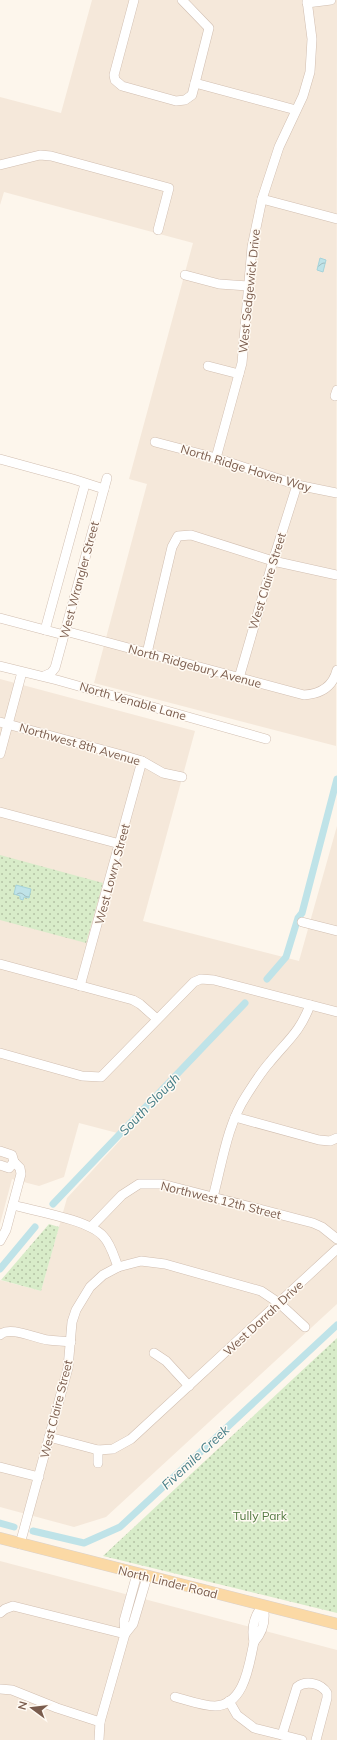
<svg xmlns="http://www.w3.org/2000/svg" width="337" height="1740" font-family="Mulish,sans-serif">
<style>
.residential{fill:#f5e8da}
.park{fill:url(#park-dots)}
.water{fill:url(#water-waves);stroke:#a5d3da}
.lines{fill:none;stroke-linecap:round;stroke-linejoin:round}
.canal{stroke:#bfe3e8;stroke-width:7}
.minor-casing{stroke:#d1beb0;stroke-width:10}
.major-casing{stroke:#dad1cd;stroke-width:12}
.minor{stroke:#fff;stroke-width:9}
.major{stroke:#fbd9a5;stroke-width:11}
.labels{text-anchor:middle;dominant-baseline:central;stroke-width:3;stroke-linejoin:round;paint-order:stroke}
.street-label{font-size:12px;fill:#7a5c4d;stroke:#fffaf3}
.park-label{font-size:12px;fill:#537a41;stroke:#fffaf3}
.water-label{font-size:13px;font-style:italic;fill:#437c86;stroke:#fffaf3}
</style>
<defs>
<pattern id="park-dots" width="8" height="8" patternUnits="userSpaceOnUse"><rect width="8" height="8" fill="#d8ecc9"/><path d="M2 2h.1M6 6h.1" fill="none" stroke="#b4c2a5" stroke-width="1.8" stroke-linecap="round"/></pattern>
<pattern id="water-waves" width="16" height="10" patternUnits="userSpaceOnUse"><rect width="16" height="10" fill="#bfe3e8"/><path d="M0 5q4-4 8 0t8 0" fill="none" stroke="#a0bbbe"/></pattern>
</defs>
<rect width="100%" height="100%" fill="#fdf6ec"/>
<!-- residential -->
<g class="residential">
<polygon points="92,0 337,0 336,746 94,683 147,484 129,479 193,243 4,192 0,205 0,97 61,113"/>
<polygon points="0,679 195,731 143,921 299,961 337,826 337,1304 106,1517 74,1527 0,1507 0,1280 41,1291 67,1198 125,1135 79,1123 64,1177 39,1186 12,1179 0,1224"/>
<polygon points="0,1561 337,1650 337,1740 0,1740"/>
</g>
<!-- park -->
<g class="park">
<polygon points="0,855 103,883 86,943 0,920"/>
<polygon points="49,1224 59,1227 41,1291 1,1280"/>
<polygon points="337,1338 337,1613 103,1556"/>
</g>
<!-- water -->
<g class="water">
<polygon points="320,258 326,260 323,272 317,270"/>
<polygon points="16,885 31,889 29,898 24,897 23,900 20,899 20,896 14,894"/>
</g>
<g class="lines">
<!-- canal -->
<g class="canal">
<polyline points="267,979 286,957 298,918 302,913 337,779"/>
<polyline points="53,1204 245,1003"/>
<polyline points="0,1269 35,1227"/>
<polyline points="0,1523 14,1527"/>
<polyline points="33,1531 84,1543 120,1527 337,1325"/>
</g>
<defs>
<g id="minor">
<polyline points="134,0 114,75 115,80 122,86 176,101 185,100 192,95 209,28 182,0"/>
<polyline points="307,3 331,0"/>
<polyline points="195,83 296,110"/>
<polyline points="0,165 40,155 51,156 169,188 158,230"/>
<polyline points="262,199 337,219"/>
<polyline points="185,275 219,284 248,286"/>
<polyline points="208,366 239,374"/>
<polyline points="335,396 337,390"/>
<polyline points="155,442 216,458 297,485 337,493"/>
<polyline points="216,458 242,363 252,247 262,199 279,147 303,96 310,72 312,39 307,0"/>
<polyline points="0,459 73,479 104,489"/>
<polyline points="0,618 64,635"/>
<polyline points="45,630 85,484"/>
<path d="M65,631l239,64c17,-1 29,-9 33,-25"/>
<polyline points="147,653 172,547 178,536 191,535 273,561 337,575"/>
<polyline points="0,666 57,680 266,739"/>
<polyline points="44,676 51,673 55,668 107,478"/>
<polyline points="239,678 273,561 297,485"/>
<polyline points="0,722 122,755 142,761 163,773 182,777"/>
<polyline points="0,754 22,672"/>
<polyline points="0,812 120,844"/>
<polyline points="302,922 337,931"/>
<polyline points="0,964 133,1000 140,1004 157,1019"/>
<polyline points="80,986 142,761"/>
<polyline points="0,1053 82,1076 101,1077 194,982 201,979 214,980 337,1012"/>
<polyline points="235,1117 319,1140 330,1141 337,1138"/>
<polyline points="0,1151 12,1155 14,1162"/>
<polyline points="0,1165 9,1168 14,1162"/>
<path d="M213,1197c9,-33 14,-72 33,-101 7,-11 15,-24 24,-34 18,-22 30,-30 40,-57"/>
<path d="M13,1205c22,6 76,15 90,31 8,8 11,21 15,31"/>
<polyline points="91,1227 122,1195 139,1184 162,1184 313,1223 322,1227 337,1239"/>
<polyline points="0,1241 6,1230 21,1174 20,1168 14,1162"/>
<path d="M0,1335c9,-10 37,4 48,5 8,1 15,1 23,2"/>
<polyline points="154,1353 166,1361 189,1386"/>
<polyline points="49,1437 98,1450 113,1449 131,1439 337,1249"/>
<polyline points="98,1450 98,1463"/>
<polyline points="0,1467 39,1477"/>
<polyline points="20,1544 68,1368 72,1322 76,1310 90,1287 103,1275 118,1267 141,1261 165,1264 261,1291 279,1303 305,1327"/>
<polyline points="137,1574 124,1621 125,1634 133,1624 147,1577"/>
<path d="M263,1605c3,14 1,26 -9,37 -3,-14 0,-26 9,-37z"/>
<polyline points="0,1613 5,1609 13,1606 125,1634 100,1722 99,1740"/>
<polyline points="0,1689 12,1690 57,1708 100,1722"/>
<path d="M175,1697c12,3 27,9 40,9 30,-1 34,-42 39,-64"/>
<polyline points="229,1701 237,1715 254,1728 302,1740"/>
<path d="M282,1735l15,-48c9,-7 24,-4 30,6v5l-11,42"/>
</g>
<polyline id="major" points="0,1538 337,1624"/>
</defs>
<!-- minor casing -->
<use href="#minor" class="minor-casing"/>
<!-- major casing -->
<use href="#major" class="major-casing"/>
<!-- minor -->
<use href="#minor" class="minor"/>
<!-- major -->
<use href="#major" class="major"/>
</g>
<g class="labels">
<!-- street labels -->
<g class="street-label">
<text transform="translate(249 291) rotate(-84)">West Sedgewick Drive</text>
<text transform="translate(246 468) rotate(17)">North Ridge Haven Way</text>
<text transform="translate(79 580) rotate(-75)">West Wrangler Street</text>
<text transform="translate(267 581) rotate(-73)">West Claire Street</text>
<text transform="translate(195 666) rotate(15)">North Ridgebury Avenue</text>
<text transform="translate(133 701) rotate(16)">North Venable Lane</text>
<text transform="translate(80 744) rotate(16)">Northwest 8th Avenue</text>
<text transform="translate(112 874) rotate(-75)">West Lowry Street</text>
<text transform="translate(221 1200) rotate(14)">Northwest 12th Street</text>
<text transform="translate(263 1318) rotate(-43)">West Darrah Drive</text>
<text transform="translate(56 1409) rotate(-76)">West Claire Street</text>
<text transform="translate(168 1582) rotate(14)">North Linder Road</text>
</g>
<!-- park labels -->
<g class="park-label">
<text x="260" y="1515">Tully Park</text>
</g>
<!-- water labels -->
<g class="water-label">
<text transform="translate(149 1104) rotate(-46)">South Slough</text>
<text transform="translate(195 1457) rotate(-43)">Fivemile Creek</text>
</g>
</g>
<!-- north arrow -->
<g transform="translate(32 1708) rotate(285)" stroke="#fffaf3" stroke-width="3" paint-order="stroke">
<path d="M0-3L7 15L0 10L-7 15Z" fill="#7a5c4d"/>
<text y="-6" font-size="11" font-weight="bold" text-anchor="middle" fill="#7a5c4d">N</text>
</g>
</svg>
